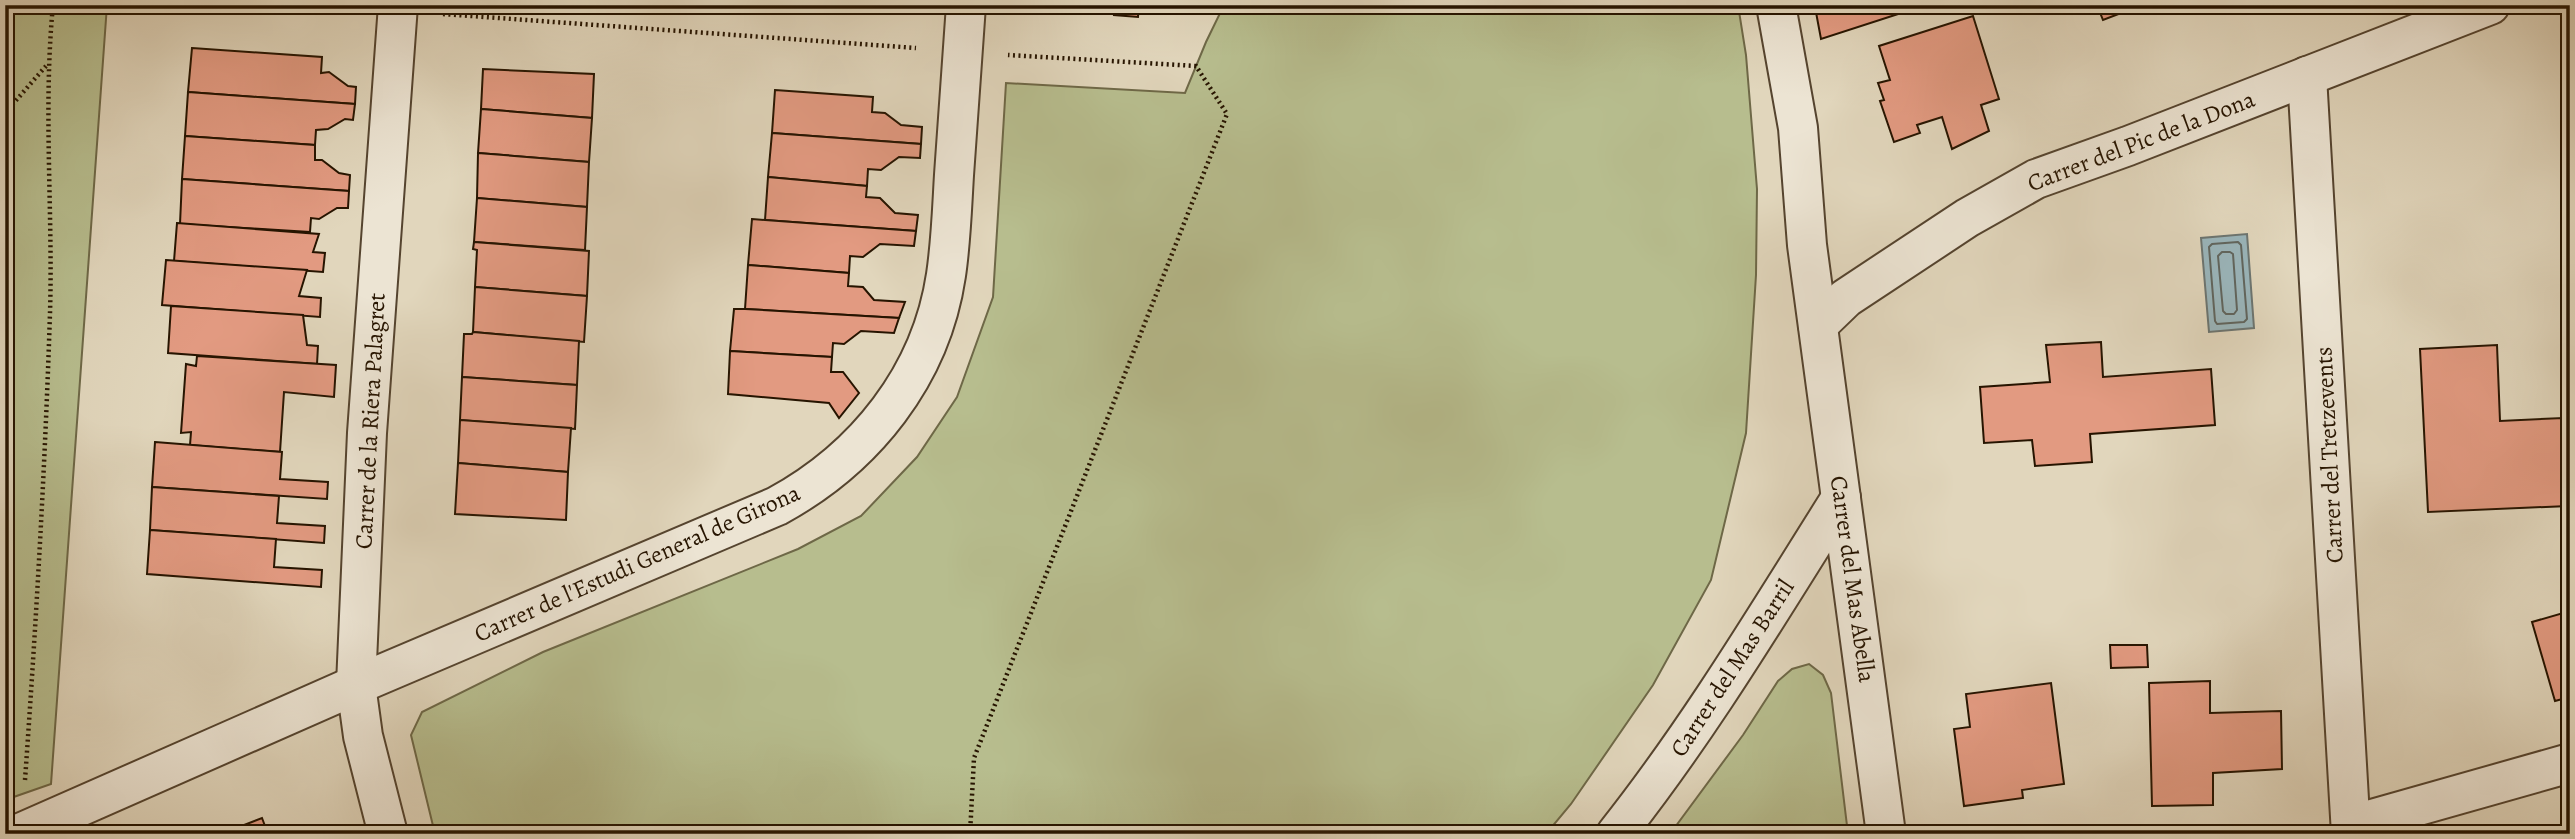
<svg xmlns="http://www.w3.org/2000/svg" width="2575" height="839" font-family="Alegreya,serif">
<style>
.green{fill:#b7bd8e;stroke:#6e6847;stroke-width:2}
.water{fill:#9ab6bc;stroke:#6c7571;stroke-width:2}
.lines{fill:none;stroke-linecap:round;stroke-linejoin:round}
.shore{stroke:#60655e;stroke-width:2}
.building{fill:#e29a81;stroke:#261400;stroke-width:2}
.street-casing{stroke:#55442f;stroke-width:42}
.path{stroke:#261400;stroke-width:4.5;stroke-dasharray:2 3.5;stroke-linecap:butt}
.street{stroke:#ece4d3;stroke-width:38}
.labels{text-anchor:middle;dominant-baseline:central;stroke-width:6;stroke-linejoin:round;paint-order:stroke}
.street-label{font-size:24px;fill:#261400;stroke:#ece4d3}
</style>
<rect width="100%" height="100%" fill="#e1d6bc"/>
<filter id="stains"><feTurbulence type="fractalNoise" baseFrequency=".00286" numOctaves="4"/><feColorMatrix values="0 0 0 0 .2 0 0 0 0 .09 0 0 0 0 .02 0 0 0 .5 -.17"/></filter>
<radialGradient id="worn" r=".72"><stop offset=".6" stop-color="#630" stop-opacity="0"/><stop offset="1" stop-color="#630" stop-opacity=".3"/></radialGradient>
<!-- green -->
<g class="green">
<polygon points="5,5 107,5 51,784 5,800"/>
<polygon points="1224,5 1738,5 1746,55 1757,189 1756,275 1746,433 1711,580 1653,685 1571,804 1546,834 435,834 411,735 422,712 543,652 798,549 861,516 917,457 957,397 993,297 1006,83 1185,93 1206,42"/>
<polygon points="1809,664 1823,675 1831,693 1848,834 1670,834 1743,735 1778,681 1792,669"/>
</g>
<!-- water -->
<polygon class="water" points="2247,234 2254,328 2209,332 2201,238"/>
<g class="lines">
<!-- shore -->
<g class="shore">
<polygon points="2238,242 2241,245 2247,319 2244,322 2217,324 2215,321 2209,247 2212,244"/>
<polygon points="2222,252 2230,252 2233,254 2237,310 2234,314 2226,314 2223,311 2218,256"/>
</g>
</g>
<!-- building -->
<g class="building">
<polygon points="1115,5 1139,5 1138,17 1114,15"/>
<polygon points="1822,5 1926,5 1821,39 1815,7"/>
<polygon points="2097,5 2142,5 2103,20"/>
<polygon points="1973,16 1999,99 1981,105 1989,131 1952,149 1942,117 1917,125 1920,133 1894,142 1880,101 1884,100 1878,83 1890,80 1879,46"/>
<polygon points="192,48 322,57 321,73 329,72 348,86 356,87 355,104 188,92"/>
<polygon points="483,69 594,74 592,118 481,109"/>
<polygon points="775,90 873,97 872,112 885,113 901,125 922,127 921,144 772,133"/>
<polygon points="188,92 355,104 353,120 345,119 328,129 316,130 315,145 185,136"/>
<polygon points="481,109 592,118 589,162 478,153"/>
<polygon points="772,133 921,144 920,158 899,157 881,170 868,169 867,186 768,177"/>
<polygon points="185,136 315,145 315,160 322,160 339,173 350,175 349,191 182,179"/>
<polygon points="478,153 589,162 587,207 477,198"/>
<polygon points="768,177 867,186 866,197 880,198 895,213 918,215 916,231 765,220"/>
<polygon points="182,179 349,191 348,208 337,208 319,219 311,218 310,232 180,224"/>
<polygon points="477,198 587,207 585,250 474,242"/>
<polygon points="752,219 765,220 916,231 914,246 880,244 863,257 850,256 849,273 748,265"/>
<polygon points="177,223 319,234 313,252 325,253 323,272 174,261"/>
<polygon points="474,242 589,251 587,296 475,287 477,250 473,249"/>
<polygon points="166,260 307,270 299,296 321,298 320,317 162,305"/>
<polygon points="748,265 849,273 848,286 863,287 874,300 905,302 899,318 745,309"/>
<polygon points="475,287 587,296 584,342 473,332"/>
<polygon points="171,306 303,315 307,345 318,346 317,364 168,353"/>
<polygon points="734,309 745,309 899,318 894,333 861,331 844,344 833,343 832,357 730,351"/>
<polygon points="473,332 579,341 577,385 462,377 464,334 472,334"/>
<polygon points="2101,342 2103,377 2211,369 2215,425 2090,434 2092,462 2035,466 2032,440 1984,443 1980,387 2050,382 2046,345"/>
<polygon points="2497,345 2500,421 2563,418 2568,506 2428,512 2420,349"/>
<polygon points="730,351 832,357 831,372 843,372 859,393 839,418 829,403 728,394"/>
<polygon points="197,356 336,365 334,397 284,392 280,452 190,445 191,432 181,433 186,364 196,366"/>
<polygon points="462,377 577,385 575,429 460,420"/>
<polygon points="460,420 571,428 568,472 458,463"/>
<polygon points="155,442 282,452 280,479 328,482 327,499 152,487"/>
<polygon points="458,463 568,472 566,520 455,514"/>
<polygon points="152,487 279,496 277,523 325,526 324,543 150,530"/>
<polygon points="150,530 276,539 274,567 322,570 321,587 147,574"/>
<polygon points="2570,611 2570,697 2555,701 2532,622"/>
<polygon points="2110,645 2147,645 2148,667 2111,668"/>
<polygon points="2210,681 2210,713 2281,711 2282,769 2213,773 2213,805 2152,806 2149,683"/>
<polygon points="2051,683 2064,784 2022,790 2023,798 1964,806 1954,729 1970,727 1966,694"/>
<polygon points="262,818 268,834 221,834"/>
<rect x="2539" y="827" width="31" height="7"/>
</g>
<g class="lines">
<defs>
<g id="street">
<polyline points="1776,5 1798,128 1807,245 1886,834"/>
<polyline points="2307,76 2351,834"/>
<polyline points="1818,325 1846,298 1967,218 2036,179 2128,146 2490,5"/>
<polyline points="2351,825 2570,763"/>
<path d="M18,834l338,-149 421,-179c88,-48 154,-130 169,-231 5,-33 6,-67 8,-100 4,-57 8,-113 12,-170"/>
<polyline points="388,834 363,736 356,685 367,433 398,5"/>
<path d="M1616,834c84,-106 153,-222 225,-336"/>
</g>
</defs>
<!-- street casing -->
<use href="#street" class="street-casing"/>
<!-- path -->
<g class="path">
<polyline points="334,5 350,6"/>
<polyline points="443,14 916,48"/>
<polyline points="5,113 46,66"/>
<path d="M25,780c11,-155 20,-311 25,-467 3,-103 -7,-205 3,-308"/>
<polyline points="970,834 974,758 1227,114 1196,66 1008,55"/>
</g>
<!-- street -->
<use href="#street" class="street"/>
</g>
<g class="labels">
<!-- street labels -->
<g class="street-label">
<text transform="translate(2141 141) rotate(-21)">Carrer del Pic de la Dona</text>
<text transform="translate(370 421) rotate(-87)">Carrer de la Riera Palagret</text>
<text transform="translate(2329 455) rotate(-93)">Carrer del Tretzevents</text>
<text transform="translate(637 563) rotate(-24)">Carrer de l'Estudi General de Girona</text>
<text transform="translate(1853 579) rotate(82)">Carrer del Mas Abella</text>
<text transform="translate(1732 668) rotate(-57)">Carrer del Mas Barril</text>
</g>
</g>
<!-- margin -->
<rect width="2575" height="839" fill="none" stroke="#e1d6bc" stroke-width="28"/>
<rect x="7" y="7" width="2561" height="825" fill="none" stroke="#261400" stroke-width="3.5"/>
<rect x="14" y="14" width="2547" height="811" fill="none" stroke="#261400" stroke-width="2"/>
<rect width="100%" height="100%" filter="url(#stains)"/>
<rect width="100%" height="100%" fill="url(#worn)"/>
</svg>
